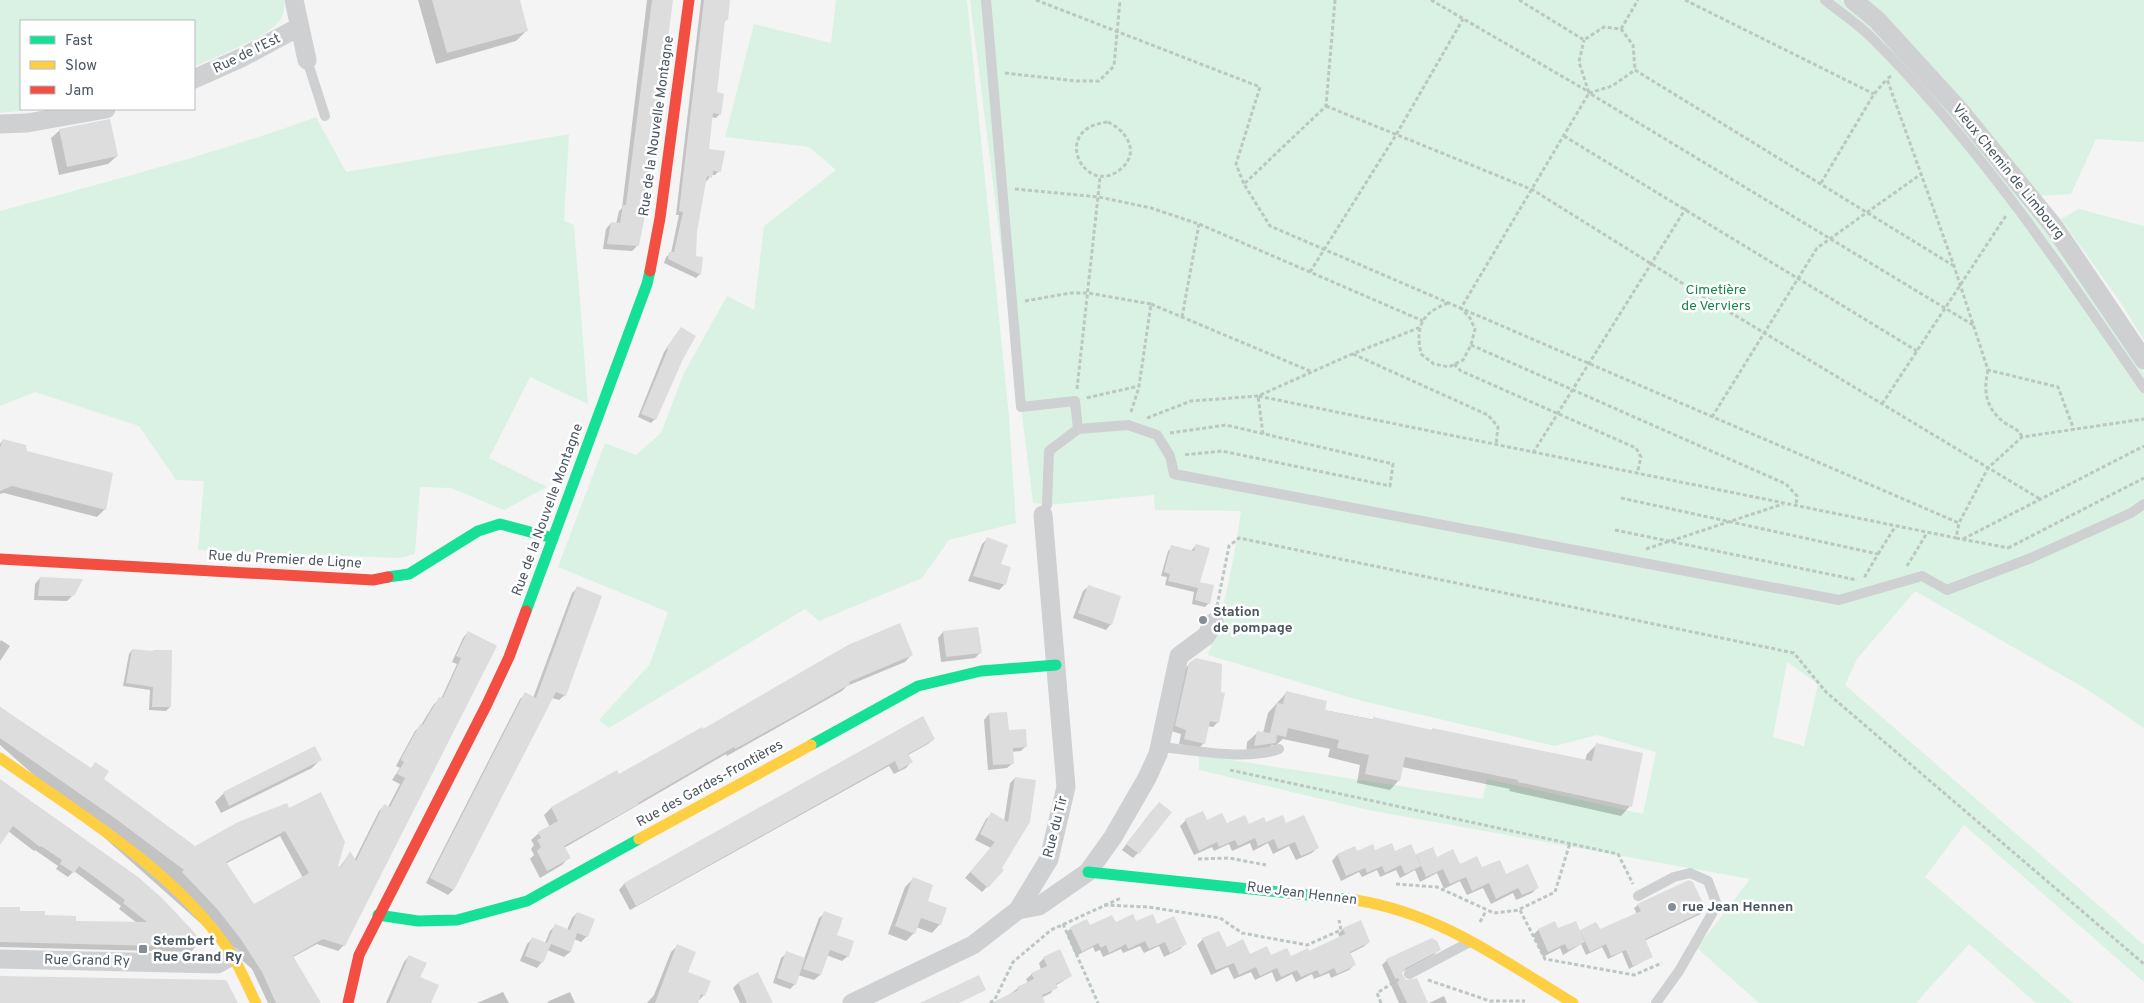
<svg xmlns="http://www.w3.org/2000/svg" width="2144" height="1003" font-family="Overpass,sans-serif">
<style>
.green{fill:#d9f2e3;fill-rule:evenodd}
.shadow{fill:#0003;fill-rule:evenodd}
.building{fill:#ddddde;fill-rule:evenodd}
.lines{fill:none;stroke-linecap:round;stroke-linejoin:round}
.path{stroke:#bcc7c4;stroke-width:3;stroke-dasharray:4 2.5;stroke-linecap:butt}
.lane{stroke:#ced0d2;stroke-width:10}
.street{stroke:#ced0d2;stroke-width:19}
.fast{stroke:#16e098;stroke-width:11}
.slow{stroke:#ffcf43;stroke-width:11}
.jam{stroke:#f24e42;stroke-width:11}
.poi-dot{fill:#868d94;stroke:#fff;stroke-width:2}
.labels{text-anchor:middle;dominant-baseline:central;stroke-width:5;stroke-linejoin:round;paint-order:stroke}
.street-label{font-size:14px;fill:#4a5661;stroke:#fff}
.park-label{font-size:14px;fill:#17864f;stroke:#fff}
.poi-label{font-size:14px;font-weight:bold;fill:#4a5661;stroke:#fff;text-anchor:start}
</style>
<rect width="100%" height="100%" fill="#f4f4f4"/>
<!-- green -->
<g class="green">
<path d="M0,0h284c1,6 0,13 -3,19 -8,16 -69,39 -87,48v-46h-173v88h17l-38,4z"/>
<polygon points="836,0 967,0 1009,417 1016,523 949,540 922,578 819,621 805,609 609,728 599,720 650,664 668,612 558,567 605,443 636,455 661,433 684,373 727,296 754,310 764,226 836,170 809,147 725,137 754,24 831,43"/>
<path d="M970,0h871l33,27 82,93 96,117 92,136v355l-56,-38 -173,-99 -58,68 -12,26 299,260v37l-180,-157 -39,52 148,126h-37l-67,-59 -53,59h-157l-62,-55 53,-69 -382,-69 -169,-40v-15l284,44 4,-20 156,35 13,-62 -59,-17 -42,11 -193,-45 -154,-46c17,-46 26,-96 33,-144l-86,-1 -1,-15 -107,10 -14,-2zM1787,662l31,22 -14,62 -31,-9z"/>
<polygon points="1865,0 2144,0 2144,142 2096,139 2071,194 2039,196 1964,101"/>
<path d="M316,117l30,55 223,-38 -5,87 10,4 14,179 -58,-27 -41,81 58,29 -43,23 -53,-22 -31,-1 -5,67 -16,4 -201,-8 6,-69 -28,-1 -37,-54 -104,-34 -35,14v-195c106,-29 213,-56 316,-94z"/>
<polygon points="2079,209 2144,226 2144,340 2121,303 2061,219"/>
</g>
<!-- shadow -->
<g class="shadow">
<polygon points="418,0 519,0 527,30 516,41 436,64"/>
<polygon points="647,0 672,0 637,246 632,251 603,249 606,229 611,223 616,224 619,211 622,208"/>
<polygon points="701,0 729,0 727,19 724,22 716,93 720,114 716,118 711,117 707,150 719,171 715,175 711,175 707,181 705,181 696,232 694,257 700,274 696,278 664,263 666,257 671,253 679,215 676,215"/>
<polygon points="60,130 117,156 108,164 59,175 51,138"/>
<polygon points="681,328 682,358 655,419 651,423 638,417 664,352"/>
<polygon points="3,440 26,452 105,509 97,517 4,493 0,494 0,444"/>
<polygon points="987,539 999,565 1010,568 1004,585 999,590 968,581 982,544"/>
<polygon points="1196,545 1199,583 1209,603 1205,607 1192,604 1194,592 1165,585 1167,577 1161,576 1168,551 1172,547 1191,551"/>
<polygon points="40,578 73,595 67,601 34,600 35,584"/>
<polygon points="1089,586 1111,624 1106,630 1073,618 1083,591"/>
<polygon points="577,588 565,695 559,700 552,698 453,890 448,895 426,883 520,699 526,694 533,698 572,593"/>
<path d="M468,632l27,13 -151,300 -6,6 -21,-7 -24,13 27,46h-52l-16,-34 -252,-224v-38l90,62 6,-6 6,16 93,68 91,-42 53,63 11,-15 4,8 25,-50 5,-5 4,1 12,-23 -8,-4 8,-12 -4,-2 1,-2 18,-33 6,-6 13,-21 7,-5 16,-35 -5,-2 11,-24zM280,836l23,42 -49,28 -29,-42z"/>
<polygon points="943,632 981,652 975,658 941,662 938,638"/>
<polygon points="1,640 10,646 0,661 0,642"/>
<polygon points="132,650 170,707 166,711 149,710 150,690 123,686 129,654"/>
<polygon points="912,654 905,662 847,686 842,691 727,756 726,754 564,848 569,857 562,865 540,878 530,859 534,855 531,849 534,845 531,840 539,833 550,827 544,815 551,808 619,776 703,731"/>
<polygon points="1190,663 1218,722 1213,727 1208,726 1204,743 1199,748 1179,744 1181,734 1171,731 1185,669"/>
<polygon points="1287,692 1324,710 1585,761 1587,754 1596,745 1630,806 1621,816 1509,791 1510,789 1402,767 1399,780 1390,790 1357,783 1360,765 1328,757 1330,749 1283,739 1275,746 1272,745 1265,752 1246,755 1247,742 1257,733 1263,733 1268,713"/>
<polygon points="1006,713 1008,731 1026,746 1021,751 1012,752 1013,763 1007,768 988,770 984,720 989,714"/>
<polygon points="922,717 934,739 928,744 908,755 911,762 906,768 894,774 889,766 630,910 619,890 624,884"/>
<polygon points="315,748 321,759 312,768 221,813 215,802 223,794"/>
<polygon points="1015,778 1035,781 987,887 982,892 965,878 991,848 975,840 986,819 992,814 1004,821 1010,783"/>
<polygon points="0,781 196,946 191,952 0,947 0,908 74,922 137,923 119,909 121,906 74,871 68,877 56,869 58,866 35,850 34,851 8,831 0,835"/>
<polygon points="1154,808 1138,853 1133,858 1122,850"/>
<polygon points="1186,820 1227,825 1286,824 1317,848 1312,853 1296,860 1289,846 1273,854 1268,843 1253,851 1250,843 1232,851 1229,844 1214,851 1212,847 1194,855 1180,826"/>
<polygon points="1354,847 1357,853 1394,852 1437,858 1506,875 1538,887 1532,893 1516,900 1513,893 1491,904 1483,888 1467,895 1460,881 1444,889 1437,873 1420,882 1415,870 1400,878 1396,870 1380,877 1377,870 1362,877 1359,872 1341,881 1332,861 1337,855"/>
<polygon points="913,879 940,924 932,933 916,927 914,933 906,941 888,934 905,887"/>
<polygon points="1638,905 1704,910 1701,914 1644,941 1651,957 1629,969 1622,952 1608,959 1602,947 1586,955 1581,944 1563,955 1560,948 1543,957 1533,935 1538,930 1554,923 1558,930 1579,932 1599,931 1637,914 1634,908"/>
<polygon points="577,913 587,936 581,942 574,939 570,952 564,957 547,950 542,962 537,968 520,961 527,944 533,938 545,943 550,931 555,926 567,930 572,918"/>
<polygon points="825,913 848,956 842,961 826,955 820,975 814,980 798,975 795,984 790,989 773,983 781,958 787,953 804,959 819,918"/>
<polygon points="1115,923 1136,923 1156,926 1185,944 1180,949 1164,957 1159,946 1144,953 1140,946 1123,953 1121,949 1103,957 1100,950 1095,952 1093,947 1076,956 1066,933 1071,928"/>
<polygon points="1343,929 1369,942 1363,947 1349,954 1354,965 1349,970 1331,978 1329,973 1314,979 1312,974 1296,982 1292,974 1276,982 1272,972 1255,980 1251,972 1234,979 1228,967 1211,975 1197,945 1202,940 1218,932 1226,949 1250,956 1290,958 1308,952 1340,938 1338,934"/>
<polygon points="677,946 686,973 704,995 696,1003 647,1003 654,995 671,952"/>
<polygon points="1439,949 1434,955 1402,972 1401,977 1427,1003 1399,1003 1382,965 1387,960"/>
<polygon points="409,956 419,978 425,1003 386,1003 404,962"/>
<polygon points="1044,958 1071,976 1055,986 1051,993 1041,998 1041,1003 998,1003 1018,988 1028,983 1026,979 1032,974 1041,970 1039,963"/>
<polygon points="738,983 770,1003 740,1003 733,988"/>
<polygon points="503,992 509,1003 477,1003"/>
<polygon points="570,992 575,1003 547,1003 549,1001"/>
<polygon points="1444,996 1447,1003 1429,1003"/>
</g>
<!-- building -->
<g class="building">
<polygon points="432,0 520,0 528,31 447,53"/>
<polygon points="652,0 673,0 645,215 639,246 607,244 611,222 620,223 623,205 626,205"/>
<polygon points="704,0 730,0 728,20 725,20 717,92 724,94 721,115 713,113 709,149 725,151 721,172 713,171 712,178 707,176 697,232 696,256 703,257 701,275 668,259 669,252 674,252 683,212 679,211"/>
<polygon points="110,119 118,156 67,167 59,129"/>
<polygon points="681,327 696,336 683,359 656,420 641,414 668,349 666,348"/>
<polygon points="3,439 26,445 27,451 113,473 106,510 12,486 0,491 0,448"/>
<polygon points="987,537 1008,545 1001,564 1011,567 1006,585 973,576"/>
<polygon points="1196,544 1210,548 1200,582 1214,585 1210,604 1195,600 1198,588 1168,581 1170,574 1164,572 1171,545 1194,551"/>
<polygon points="40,577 83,579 74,596 38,596"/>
<polygon points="1088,585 1121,596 1112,625 1078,613"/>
<polygon points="577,586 602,596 566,696 556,692 454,890 430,878 525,692 536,698"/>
<polygon points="900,623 913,655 849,682 850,684 800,713 735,749 734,747 638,803 639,804 564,846 571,858 547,871 537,851 541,847 537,840 541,838 538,832 558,821 551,807 617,770 619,774 702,727 703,729 848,645"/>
<polygon points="978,627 982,653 946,657 943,631"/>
<path d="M468,631l29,15 -152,300 -22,-7 -30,17 28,47h-45l-14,-31 -22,-34 -22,-28 -36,-38 2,-2 -68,-51 -116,-81v-31l91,61 4,-6 14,9 -5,8 91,67 43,-24 49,-19 2,5 32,-16 24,50 -7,24 3,1 9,-16 6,10 28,-57 6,3 15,-29 -8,-4 7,-12 -3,-2 1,-3 18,-33 3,1 16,-28 4,1 18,-40 -5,-2zM285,831l24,42 -55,31 -28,-42z"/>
<polygon points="132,649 153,651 153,650 172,650 171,707 152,707 153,687 126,683"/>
<polygon points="1196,658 1222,664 1221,692 1225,693 1219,723 1210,721 1205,744 1184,739 1186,730 1175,726 1189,663"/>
<polygon points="1286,691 1327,701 1325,710 1373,720 1373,717 1432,730 1432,728 1592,761 1596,743 1643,753 1632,807 1518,782 1518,780 1405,757 1400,781 1365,774 1369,755 1337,748 1339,740 1288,728 1286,737 1277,735 1276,743 1254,746 1257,731 1270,733 1277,703 1283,704"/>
<polygon points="1007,712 1009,730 1026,729 1027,747 1013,748 1014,764 993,765 989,713"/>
<polygon points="923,716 935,739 908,754 913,762 899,770 895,761 636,906 624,883"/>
<polygon points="315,746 322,760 229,806 223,792"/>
<polygon points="1015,777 1036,780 1030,822 1002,868 1004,870 988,888 970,872 995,842 980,834 991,812 1008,822"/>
<polygon points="0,779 138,877 163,899 192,930 200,940 197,947 0,942 0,907 20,907 20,911 45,911 45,915 76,916 76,921 147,922 123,903 125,900 97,879 79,866 74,873 60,864 62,860 41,846 40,847 13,826 0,845"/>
<polygon points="1159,802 1172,812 1139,854 1126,844"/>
<polygon points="1203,811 1207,820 1222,813 1227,823 1245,815 1249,824 1264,817 1266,822 1283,815 1286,823 1304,815 1319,848 1301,856 1295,842 1278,849 1274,839 1258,846 1255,838 1238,846 1235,840 1219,847 1217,842 1199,851 1185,819"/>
<polygon points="1392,843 1395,851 1411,844 1421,866 1405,874 1401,865 1385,873 1382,866 1367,873 1365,868 1346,876 1337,854 1355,846 1357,851 1373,844 1375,850"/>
<polygon points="1433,847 1437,857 1453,849 1460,864 1477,856 1482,867 1500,860 1506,874 1528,864 1539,888 1522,895 1518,888 1496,899 1489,883 1472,891 1466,877 1450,884 1441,865 1443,869 1426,877 1416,854"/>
<polygon points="913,877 933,885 928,901 947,908 941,925 921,918 915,934 895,926"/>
<polygon points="1689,880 1693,882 1706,910 1645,939 1653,957 1633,966 1626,950 1611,956 1606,944 1590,952 1580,930 1596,922 1600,929 1641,911 1637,904"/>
<polygon points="824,911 843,918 837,935 854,941 849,957 830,950 821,975 803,969"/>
<polygon points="577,912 595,919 588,937 577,933 571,952 551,944 543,963 525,956 532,937 547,943 555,924 570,930"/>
<polygon points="1133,914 1136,921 1153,914 1157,924 1174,916 1187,944 1170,953 1165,942 1149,949 1145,941 1128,949 1126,944 1109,953 1106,945 1101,948 1098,943 1082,952 1070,927 1087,919 1090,925 1112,915 1116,922"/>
<polygon points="1361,920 1370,942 1350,952 1356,965 1337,974 1334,968 1320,975 1317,970 1301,977 1297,970 1281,977 1277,968 1260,976 1256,967 1239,975 1234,963 1216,970 1202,938 1219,931 1227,947 1243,939 1250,954 1267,946 1271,955 1287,948 1291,956 1308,948 1309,951 1345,934 1343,928"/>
<polygon points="1555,921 1558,928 1576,921 1585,942 1568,950 1565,944 1548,952 1538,929"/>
<polygon points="1432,938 1437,941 1441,950 1406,968 1402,973 1406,980 1417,978 1428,1003 1407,1003 1386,959"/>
<polygon points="677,944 696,952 688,972 711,981 705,996 701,994 698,1003 655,1003"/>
<polygon points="1060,949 1072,976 1056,984 1058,988 1042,995 1045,1003 991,1003 1018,990 1017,987 1034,979 1031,973 1047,966 1043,957"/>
<polygon points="786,951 805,958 796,985 777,978"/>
<polygon points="409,955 427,963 420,977 439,985 431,1003 389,1003"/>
<polygon points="758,972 773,1003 747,1003 738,982"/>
<polygon points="979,975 986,990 959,1003 920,1003"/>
<polygon points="0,976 226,980 238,1003 0,1003"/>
</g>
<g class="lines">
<!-- path -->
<g class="path">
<polyline points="1036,0 1260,87 1236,164 1244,184"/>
<polyline points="1335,0 1326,106 1244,184 1270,226 1959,523 1988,468 2022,437 2144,419"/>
<polyline points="1431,0 1589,92"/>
<polyline points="1519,0 1584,40 1604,27 1621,29 1633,45 1635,70"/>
<polyline points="1685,0 1874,94"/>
<polyline points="1621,29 1638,0"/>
<polyline points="1005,73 1076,81 1099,81 1114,66 1120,0"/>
<polyline points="1891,76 1887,79 1954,266 1988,370 2058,387 2074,430"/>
<polyline points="1326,106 1533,190 1698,293 2040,499"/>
<path d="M1108,122c17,8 32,28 15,45 -36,35 -76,-39 -15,-45z"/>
<polyline points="1564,136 1917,351"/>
<polyline points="1821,183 1874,94 1887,79"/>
<polyline points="1015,189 1099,197 1151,208 1199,224 1423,321"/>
<polyline points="1954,266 1635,70 1612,86 1589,93 1973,325"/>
<polyline points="1310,272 1396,135 1463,19"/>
<polyline points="1025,301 1070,293 1088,293 1151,304 1139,386 1086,398"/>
<path d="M1448,303c-26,10 -33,23 -27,51l13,10 15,3 14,-7 8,-15 4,-16 -5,-11 -9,-10 128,-215 -10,-31 5,-22"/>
<polyline points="1151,304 1310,371"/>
<polyline points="1182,317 1199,224"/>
<polyline points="1471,345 1786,484 1797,496 1796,506"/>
<polyline points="1353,354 1488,415 1498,427 1496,445"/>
<polyline points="1454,364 1461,371 1636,448 1641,457 1637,474"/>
<path d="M1988,370c-5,22 -2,39 17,53 7,5 13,5 17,14"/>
<polyline points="1077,389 1100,178"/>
<polyline points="1882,404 2007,214"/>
<polyline points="1131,412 1139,387"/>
<polyline points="1712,417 1817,248 1921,174"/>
<polyline points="1147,418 1191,401 1258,396 1352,354 1421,327"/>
<polyline points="1170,433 1226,425 1393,464 1390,486 1222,451 1183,455"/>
<polyline points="1263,434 1258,396 1956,538 1959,523"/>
<polyline points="1533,453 1686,208"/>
<polyline points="1621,498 1878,554 1864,578"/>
<polyline points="1615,530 1857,580"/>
<polyline points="1956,538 2009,548"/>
<polyline points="1963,539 2144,446"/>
<polyline points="2008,548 2144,478"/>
<polyline points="1646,549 1783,504"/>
<polyline points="1878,554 1895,527"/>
<polyline points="1907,566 1927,533"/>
<polyline points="1217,606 1229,546 1239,538 1794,653 1826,692 2144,964"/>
<polyline points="1230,770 1618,854 1633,884"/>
<polyline points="1198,859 1229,858 1266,865"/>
<polyline points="1396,884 1437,887 1494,913 1520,910 1545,959 1634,975 1662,963"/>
<polyline points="1104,905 1148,907 1220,918 1242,933 1307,945 1341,930 1339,920"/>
<polyline points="1520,909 1555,892 1570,843"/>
<polyline points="1480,922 1486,911"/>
<polyline points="1063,924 1098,1003"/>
<polyline points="1428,980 1490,1001 1525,1001"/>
<polyline points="990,1003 995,999 1013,962 1051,930 1121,898"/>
<polyline points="1381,1003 1377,993 1399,979"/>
</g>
<!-- lane -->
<g class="lane">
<polyline points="986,0 1021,407 1075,401 1078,429"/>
<path d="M1825,0c15,12 31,23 45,36 106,105 190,229 274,352"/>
<polyline points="307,60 325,116"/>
<polyline points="1043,515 1047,505 1049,451 1078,429 1128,425 1157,435 1170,456 1174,474 1839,600 1922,576 1947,590 2031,558 2131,513 2144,504"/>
<path d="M1160,747c35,3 87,14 119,2"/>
<polyline points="1638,896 1674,877 1690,873 1708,881 1717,905 1679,971 1656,1003"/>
<polyline points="1409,974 1468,943"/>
</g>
<!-- street -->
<g class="street">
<polyline points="294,0 307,60"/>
<polyline points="1853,0 1877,20 1961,112 2055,228 2144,360"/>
<polyline points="194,79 243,57 299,27"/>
<polyline points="0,124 27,123 106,109"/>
<polyline points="1018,910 1039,906 1088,872 1113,837 1147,778 1158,754 1179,656 1206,636 1214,622"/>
<polyline points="0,959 217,964 232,956"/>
<polyline points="852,1003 973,945 1018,910 1049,859 1066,787 1043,515"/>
</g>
<!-- fast -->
<g class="fast">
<polyline points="388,577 409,574 478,531 500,524 553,538"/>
<polyline points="526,611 647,284 650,271"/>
<polyline points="811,745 918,686 981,671 1056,665"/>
<polyline points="1088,872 1355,900"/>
<polyline points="378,915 418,921 457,920 527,901 639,839"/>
</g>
<!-- slow -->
<g class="slow">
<path d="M0,758c82,58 175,112 232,197 9,15 16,32 24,48"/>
<polyline points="639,839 811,745"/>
<path d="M1355,900c84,13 147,60 218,103"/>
</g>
<!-- jam -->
<g class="jam">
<polyline points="650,271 660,218 689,0"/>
<polyline points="0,559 373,580 388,577"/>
<polyline points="348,1003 359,955 487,704 509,657 526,611"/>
</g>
</g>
<!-- markers -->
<g class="poi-dot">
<circle cx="1203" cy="620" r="5"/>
<circle cx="1672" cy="907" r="5"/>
<rect x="138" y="944" width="10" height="10" rx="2.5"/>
</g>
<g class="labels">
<!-- street labels -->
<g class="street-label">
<text transform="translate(247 54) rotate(-26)">Rue de l'Est</text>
<text transform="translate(657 126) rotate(-82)">Rue de la Nouvelle Montagne</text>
<text transform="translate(2008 172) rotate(51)">Vieux Chemin de Limbourg</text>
<text transform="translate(548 510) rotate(-70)">Rue de la Nouvelle Montagne</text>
<text transform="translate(285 560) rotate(3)">Rue du Premier de Ligne</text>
<text transform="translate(710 784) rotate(-29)">Rue des Gardes-Frontières</text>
<text transform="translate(1056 827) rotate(-76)">Rue du Tir</text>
<text transform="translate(1302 894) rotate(7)">Rue Jean Hennen</text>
<text transform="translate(87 961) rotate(1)">Rue Grand Ry</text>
</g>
<!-- park labels -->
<g class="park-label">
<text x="1716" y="290">Cimetière<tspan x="1716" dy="16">de Verviers</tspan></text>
</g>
<!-- poi labels -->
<g class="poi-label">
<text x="1213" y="612">Station<tspan x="1213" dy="16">de pompage</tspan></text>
<text x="1682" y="907">rue Jean Hennen</text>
<text x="153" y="941">Stembert<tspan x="153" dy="16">Rue Grand Ry</tspan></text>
</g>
</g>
<!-- legend -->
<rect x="20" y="20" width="175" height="90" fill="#ffffff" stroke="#b7bbc0"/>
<rect x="30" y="36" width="25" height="8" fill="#16e098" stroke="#b7bbc0"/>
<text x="65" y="45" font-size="15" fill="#4a5661">Fast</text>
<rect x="30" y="61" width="25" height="8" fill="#ffcf43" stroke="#b7bbc0"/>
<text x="65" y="70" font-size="15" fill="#4a5661">Slow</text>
<rect x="30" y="86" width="25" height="8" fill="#f24e42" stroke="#b7bbc0"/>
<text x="65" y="95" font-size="15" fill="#4a5661">Jam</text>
</svg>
